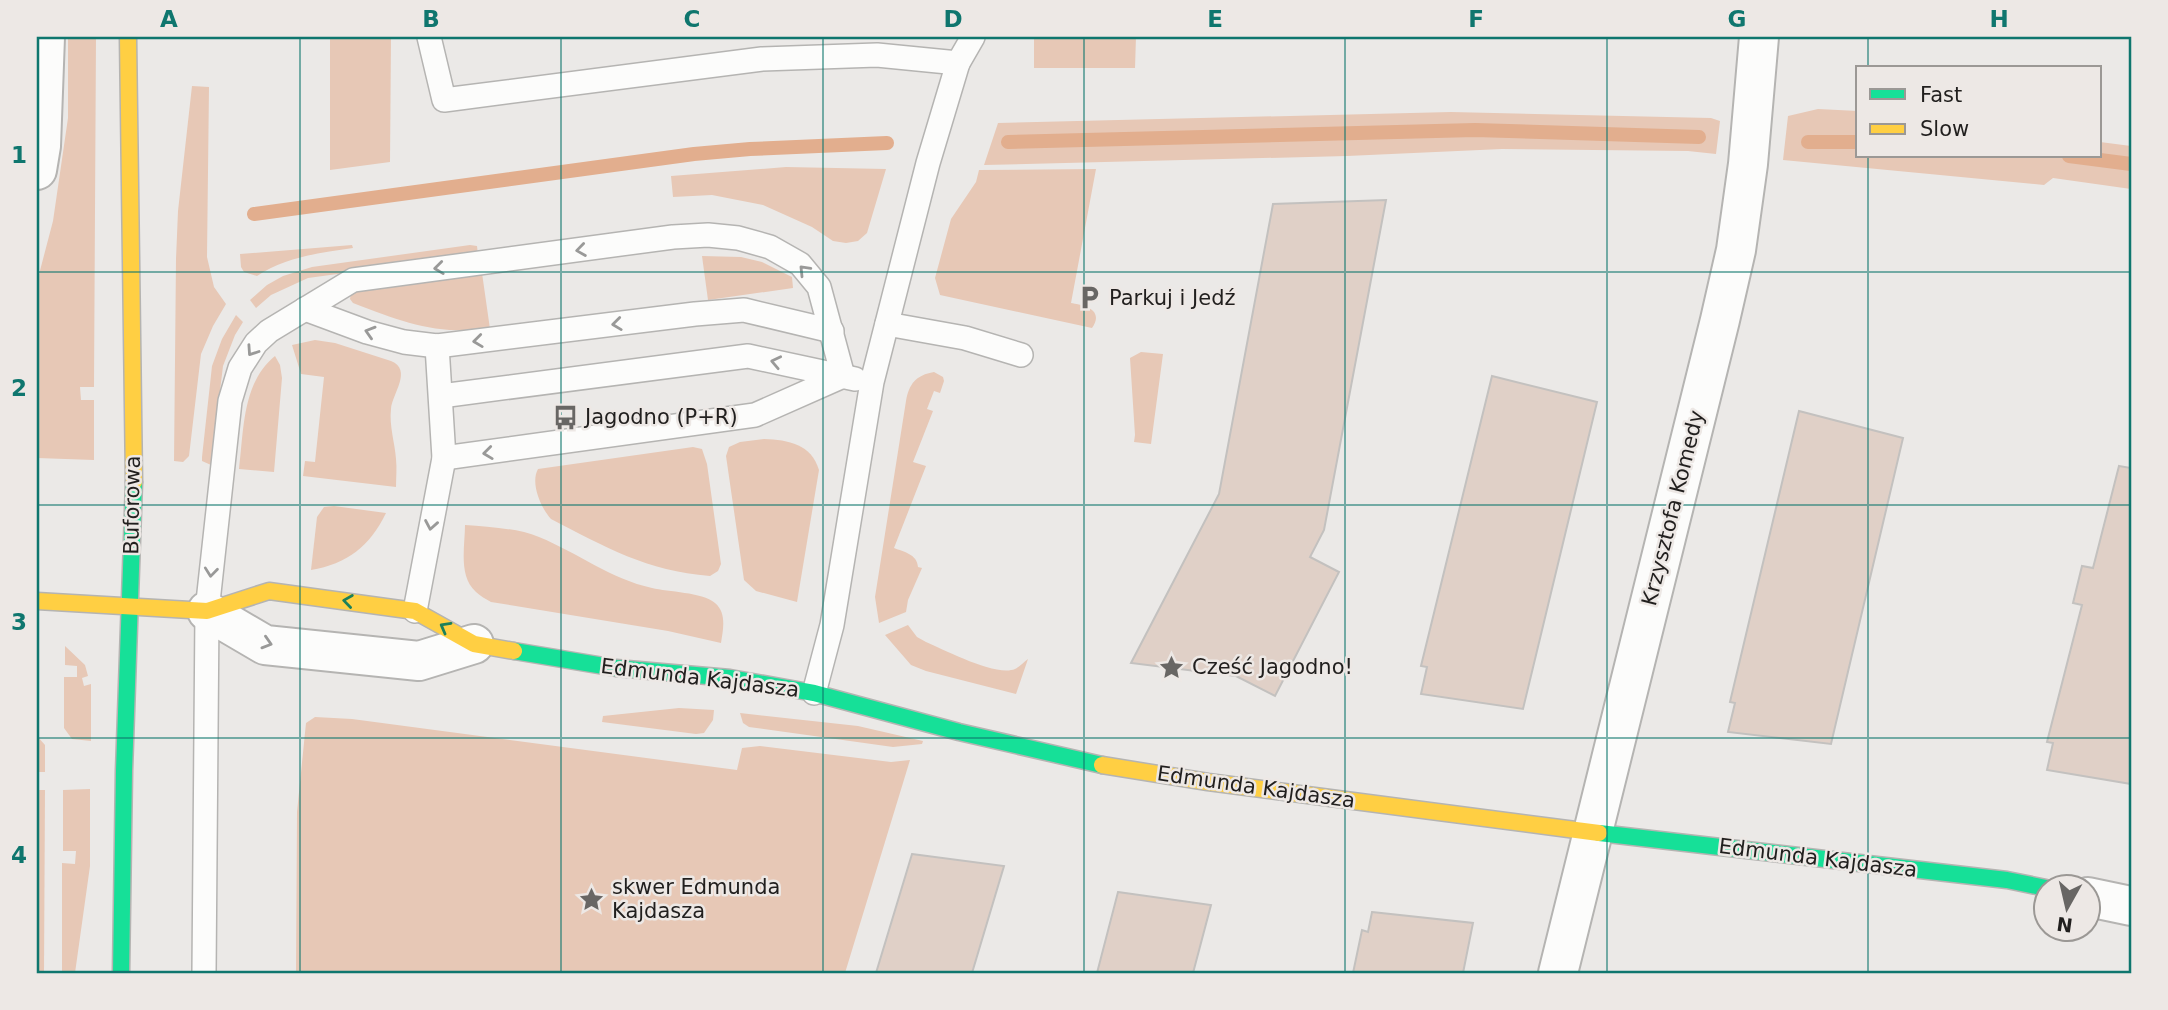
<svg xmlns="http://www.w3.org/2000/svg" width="2168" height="1010" font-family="'DejaVu Sans',sans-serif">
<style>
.green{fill:#e7c8b6}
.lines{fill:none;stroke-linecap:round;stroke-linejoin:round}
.stream{stroke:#e2ae8e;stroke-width:14}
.building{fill:#e0d0c7;stroke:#c3c1bf;stroke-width:2}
.lane-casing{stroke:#b5b4b2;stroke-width:26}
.street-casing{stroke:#b5b4b2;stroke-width:42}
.fast-casing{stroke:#b5b4b2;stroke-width:19}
.slow-casing{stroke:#b5b4b2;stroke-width:19}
.lane{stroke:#fcfcfb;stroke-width:23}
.street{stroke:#fcfcfb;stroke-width:38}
.fast{stroke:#16e098;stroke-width:16}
.slow{stroke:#ffcf43;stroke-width:16}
.oneway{stroke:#999998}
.oneway2{stroke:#1c805b}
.grid{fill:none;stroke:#0f766e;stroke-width:2;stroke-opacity:0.55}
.labels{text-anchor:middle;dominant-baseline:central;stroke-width:5;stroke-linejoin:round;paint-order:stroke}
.poi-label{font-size:21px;fill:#211f1e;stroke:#ede8e5;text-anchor:start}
.street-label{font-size:21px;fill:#211f1e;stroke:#ede8e5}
.neatline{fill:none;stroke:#0f766e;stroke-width:2.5}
.grid-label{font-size:23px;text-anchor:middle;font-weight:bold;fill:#0f766e}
</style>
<rect width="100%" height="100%" fill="#ebe9e7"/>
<!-- green -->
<g class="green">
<polygon points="68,37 96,37 94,387 80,387 81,400 94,400 94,460 37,458 37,282 53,221 68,118"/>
<polygon points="330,37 391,37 390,162 330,170"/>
<polygon points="1034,37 1136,37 1135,68 1034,68"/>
<polygon points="192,86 209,87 207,257 214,287 226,304 213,326 201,354 189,456 183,462 174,461 176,259 178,211"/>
<polygon points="1818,109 1858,111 1858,156 2100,156 2100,142 2131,146 2131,189 2053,178 2044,185 1783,160 1788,116"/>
<polygon points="1451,112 1711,118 1720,121 1716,154 1688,151 1502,149 1347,156 984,165 998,123"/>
<polygon points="786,167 886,169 867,233 858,241 846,243 833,241 812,227 763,205 712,195 673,197 671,176"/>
<path d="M1096,169l-25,134c12,2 34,6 21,25l-152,-33 -5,-17 16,-59 25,-37 3,-12z"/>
<path d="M352,245l1,3c-34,5 -67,9 -96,28l-13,-4 -3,-5 -1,-13z"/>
<polygon points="470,245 477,246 478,255 308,278 271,295 256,308 250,300 267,285 283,276 312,267"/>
<polygon points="702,256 741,257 762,262 792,277 793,288 708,300"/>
<path d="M482,273l8,56c-55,6 -87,-7 -137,-26l-3,-4 1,-6 5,-3z"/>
<polygon points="236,315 243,322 235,335 223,366 211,465 202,461 202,457 212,366 222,339"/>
<path d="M315,340l20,3 56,18c22,9 1,33 0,48 -2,17 4,34 5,50 1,9 0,19 0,28l-93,-11 2,-15 10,1 9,-85 -23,-3 -9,-29z"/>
<polygon points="1141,352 1163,354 1151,444 1134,442 1135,435 1130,358"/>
<path d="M275,356l5,9 2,13 -8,94 -35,-3c5,-39 3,-86 36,-113z"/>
<path d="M934,372l9,5 1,4 -4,12 -6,-2 -7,18 6,2 -20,51 13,4 -32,82c10,4 23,6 24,19l4,1 -14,32 -2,12 -27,11 -4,-26 31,-196c3,-17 10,-26 28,-29z"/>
<path d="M764,439c25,1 47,5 55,31l-22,132 -41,-11 -12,-11 -18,-124 3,-9 11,-5z"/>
<path d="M693,447l9,2 5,15 14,100 -3,7 -8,5c-63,-5 -105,-29 -159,-57 -10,-11 -21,-36 -13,-50z"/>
<path d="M334,506l52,7c-16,33 -39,51 -75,57l6,-53 7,-10z"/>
<path d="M465,525c24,2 52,3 74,12 39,16 72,42 113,51 16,4 50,4 63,15 12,10 8,27 6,40l-53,-12 -177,-29c-5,-3 -11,-6 -15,-10 -18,-16 -11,-46 -11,-67z"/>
<path d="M908,625l9,12 9,5c19,8 70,35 89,27 4,-2 9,-7 13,-10l-12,35 -90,-23 -15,-6 -26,-30z"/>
<polygon points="65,646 85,665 88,676 82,678 84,686 91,684 91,741 72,739 64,728 64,677 77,677 77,666 65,665"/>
<polygon points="679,708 714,710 713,720 704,733 696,734 602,722 603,716"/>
<polygon points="740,713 858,726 923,741 922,744 893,747 749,727 743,723"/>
<polygon points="315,717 352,719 737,770 742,748 760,746 891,762 910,760 845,973 296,973 297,812 306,723"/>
<polygon points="37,736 45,745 45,772 37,772"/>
<polygon points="90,789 90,866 75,973 62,973 62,863 75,864 76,851 63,851 63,790"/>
<polygon points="37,790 45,790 44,973 37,973"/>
</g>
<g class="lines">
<!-- stream -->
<g class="stream">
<polyline points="1008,142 1475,130 1699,137"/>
<polyline points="1808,142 1858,142"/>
<polyline points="2069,156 2131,164"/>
<polyline points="254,214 694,154 750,149 887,143"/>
</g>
</g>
<!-- building -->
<g class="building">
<polygon points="1386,200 1324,530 1310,557 1339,572 1275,696 1236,676 1131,663 1219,494 1273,204"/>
<polygon points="1492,376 1597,402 1523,709 1421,694 1427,667 1421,666"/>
<polygon points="1799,411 1903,438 1831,744 1728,732 1735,703 1730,702"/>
<polygon points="2119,466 2131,468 2131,784 2047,770 2053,743 2047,742 2082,605 2073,603 2082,566 2093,568"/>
<polygon points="912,854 1004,866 972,973 876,973"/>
<polygon points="1118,892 1211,905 1193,973 1097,973"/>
<polygon points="1372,912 1473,923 1463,973 1353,973 1362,930 1368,932"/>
</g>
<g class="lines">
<defs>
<g id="lane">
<polyline points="429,37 444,100 762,59 877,55 958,63"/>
<polyline points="305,309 367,332 404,342 437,346 695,314 744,310 832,331"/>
<polyline points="887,324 965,338 1021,355"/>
<polyline points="441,396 748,356 855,379"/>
<polyline points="444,458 755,415 843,376"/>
<polyline points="415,611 444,458 437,346"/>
<polyline points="814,693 832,625 872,382 928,163 958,63 973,37"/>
<polyline points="204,973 207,611 230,401 240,368 256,343 269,331 353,280 673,237 708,235 738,238 770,247 800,264 819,287 843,376"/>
</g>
<g id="street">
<polyline points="37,170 41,146 45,37"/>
<polyline points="207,611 265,645 419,661 474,644"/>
<polyline points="2088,897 2131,906"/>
<polyline points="1558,973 1720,320 1736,250 1748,164 1759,37"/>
</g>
<g id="fast">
<polyline points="514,651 616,668 730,678 814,693 959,732 1102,765"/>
<polyline points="1599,833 2007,880 2046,888"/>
<polyline points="121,973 124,771 134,482"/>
</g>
<g id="slow">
<polyline points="128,37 134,482"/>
<polyline points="37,601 207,611 269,591 415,611 474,644 514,651"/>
<polyline points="1102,765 1208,782 1599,833"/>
</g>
</defs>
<!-- lane casing -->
<use href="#lane" class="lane-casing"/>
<!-- street casing -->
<use href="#street" class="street-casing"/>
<!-- fast casing -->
<use href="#fast" class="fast-casing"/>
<!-- slow casing -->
<use href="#slow" class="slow-casing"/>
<!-- lane -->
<use href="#lane" class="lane"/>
<!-- street -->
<use href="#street" class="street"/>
<!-- fast -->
<use href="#fast" class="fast"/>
<!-- slow -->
<use href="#slow" class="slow"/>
</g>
<!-- one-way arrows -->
<defs><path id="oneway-chevron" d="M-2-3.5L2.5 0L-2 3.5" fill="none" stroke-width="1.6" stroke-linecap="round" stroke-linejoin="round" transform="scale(1.75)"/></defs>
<g class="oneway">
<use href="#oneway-chevron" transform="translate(581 250) rotate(172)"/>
<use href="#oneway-chevron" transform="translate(439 268) rotate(173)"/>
<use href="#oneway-chevron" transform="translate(804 270) rotate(-134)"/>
<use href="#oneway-chevron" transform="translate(617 324) rotate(173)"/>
<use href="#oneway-chevron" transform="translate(370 332) rotate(-163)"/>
<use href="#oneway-chevron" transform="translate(478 341) rotate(173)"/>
<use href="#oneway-chevron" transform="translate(252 351) rotate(124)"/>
<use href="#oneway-chevron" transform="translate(776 362) rotate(-168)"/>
<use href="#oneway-chevron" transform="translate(488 453) rotate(173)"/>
<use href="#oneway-chevron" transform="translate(431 525) rotate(100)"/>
<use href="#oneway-chevron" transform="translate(211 572) rotate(96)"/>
<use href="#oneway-chevron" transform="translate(267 643) rotate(17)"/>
</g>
<g class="oneway2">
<use href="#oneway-chevron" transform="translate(348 601) rotate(-172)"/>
<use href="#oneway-chevron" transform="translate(445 627) rotate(-151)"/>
</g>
<!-- grid -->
<path class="grid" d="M300,37v936M561,37v936M823,37v936M1084,37v936M1345,37v936M1607,37v936M1868,37v31M1868,156v817M37,272h2094M37,505h2094M37,738h2094"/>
<!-- icons -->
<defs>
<symbol id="parking-bare" viewBox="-9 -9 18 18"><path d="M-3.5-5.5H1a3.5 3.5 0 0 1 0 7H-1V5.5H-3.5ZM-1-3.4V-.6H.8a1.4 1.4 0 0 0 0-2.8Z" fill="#686664" stroke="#ede8e5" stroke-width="2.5" paint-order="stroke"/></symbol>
<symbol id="bus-bare" viewBox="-9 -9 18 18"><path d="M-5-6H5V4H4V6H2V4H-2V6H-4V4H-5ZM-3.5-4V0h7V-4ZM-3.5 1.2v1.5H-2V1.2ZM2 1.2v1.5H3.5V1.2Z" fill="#686664" stroke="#ede8e5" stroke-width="2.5" paint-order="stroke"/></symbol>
<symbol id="sight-bare" viewBox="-9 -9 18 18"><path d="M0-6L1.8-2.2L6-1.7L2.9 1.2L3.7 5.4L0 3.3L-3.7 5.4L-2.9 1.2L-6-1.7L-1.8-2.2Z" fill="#686664" stroke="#ede8e5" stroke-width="2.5" paint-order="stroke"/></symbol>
</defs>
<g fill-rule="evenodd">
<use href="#parking-bare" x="1072" y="280" width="35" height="35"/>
<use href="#bus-bare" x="548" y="400" width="35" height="35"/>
<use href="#sight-bare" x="1154" y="650" width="35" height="35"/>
<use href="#sight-bare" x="574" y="882" width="35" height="35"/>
</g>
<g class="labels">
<!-- poi labels -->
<g class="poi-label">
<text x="1109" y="298">Parkuj i Jedź</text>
<text x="585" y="417">Jagodno (P+R)</text>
<text x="1192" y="667">Cześć Jagodno!</text>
<text x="612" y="887">skwer Edmunda<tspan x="612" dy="24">Kajdasza</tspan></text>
</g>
<!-- street labels -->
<g class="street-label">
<text transform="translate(132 505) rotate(-89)">Buforowa</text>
<text transform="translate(1673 508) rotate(-76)">Krzysztofa Komedy</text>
<text transform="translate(700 678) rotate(7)">Edmunda Kajdasza</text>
<text transform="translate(1256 787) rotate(8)">Edmunda Kajdasza</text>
<text transform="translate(1818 858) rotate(7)">Edmunda Kajdasza</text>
</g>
</g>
<!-- border -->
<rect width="2168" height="1010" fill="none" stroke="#ede8e5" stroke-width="77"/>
<!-- legend -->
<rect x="1856" y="66" width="245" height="91" fill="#ede8e5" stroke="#9b9895" stroke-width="2"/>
<rect x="1870" y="89" width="35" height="10" fill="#16e098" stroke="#9b9895" stroke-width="2"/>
<text x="1920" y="102" font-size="21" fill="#211f1e">Fast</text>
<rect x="1870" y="124" width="35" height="10" fill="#ffcf43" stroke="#9b9895" stroke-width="2"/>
<text x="1920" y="136" font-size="21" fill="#211f1e">Slow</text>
<!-- north arrow -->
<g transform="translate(2067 908) rotate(188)"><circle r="33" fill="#ede8e5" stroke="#9b9895" stroke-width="2"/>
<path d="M0-5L12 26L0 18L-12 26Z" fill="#686664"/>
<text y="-10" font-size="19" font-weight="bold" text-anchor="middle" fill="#211f1e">N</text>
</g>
<rect x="38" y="38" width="2092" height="934" class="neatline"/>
<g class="grid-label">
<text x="169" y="27">A</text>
<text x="431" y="27">B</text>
<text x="692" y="27">C</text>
<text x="953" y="27">D</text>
<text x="1215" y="27">E</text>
<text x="1476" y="27">F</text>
<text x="1737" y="27">G</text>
<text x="1999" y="27">H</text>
<text x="19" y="163">1</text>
<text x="19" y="396">2</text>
<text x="19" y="630">3</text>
<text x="19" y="863">4</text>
</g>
</svg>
